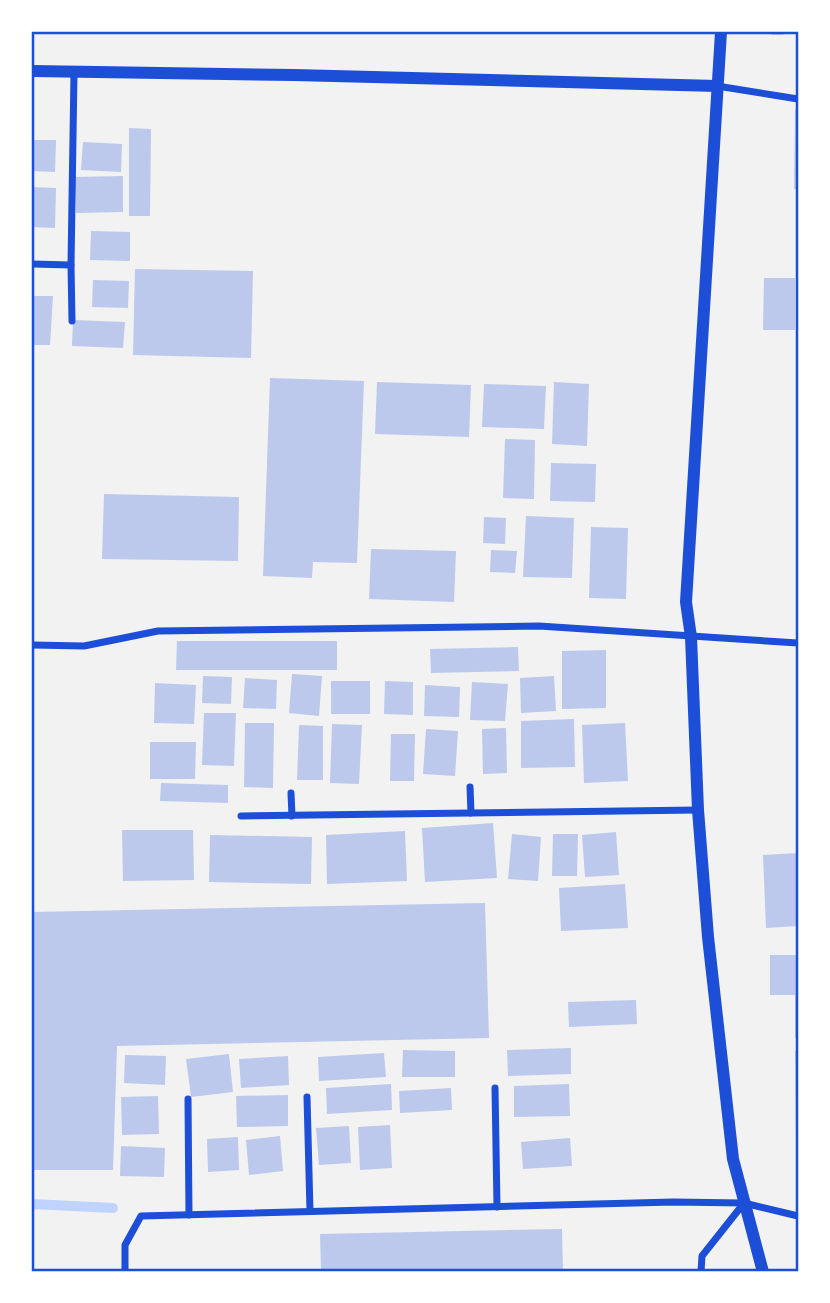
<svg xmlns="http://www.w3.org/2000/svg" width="830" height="1303" font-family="'DM Sans',sans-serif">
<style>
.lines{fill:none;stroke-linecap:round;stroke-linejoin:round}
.stream{stroke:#bfd3fe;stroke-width:10}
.building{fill:#bdc9ec}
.path{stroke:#1d4ed8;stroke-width:4.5}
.minor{stroke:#1d4ed8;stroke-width:7}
.tertiary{stroke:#1d4ed8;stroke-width:12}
.neatline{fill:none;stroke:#1d4ed8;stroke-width:2.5}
</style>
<rect width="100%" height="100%" fill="#f2f2f2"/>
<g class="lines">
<!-- stream -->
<polyline class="stream" points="32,1204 113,1208"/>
</g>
<!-- building -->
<g class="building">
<polygon points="795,109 798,110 798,189 794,189"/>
<polygon points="129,128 151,129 150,216 129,216"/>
<polygon points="32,140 56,140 55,172 32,171"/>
<polygon points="83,142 122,144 121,172 81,170"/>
<polygon points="123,176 123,212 76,213 75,177"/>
<polygon points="32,187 56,188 55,228 32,227"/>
<polygon points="91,231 130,232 130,261 90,260"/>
<polygon points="135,269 253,271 251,358 133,355"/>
<polygon points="764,278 795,278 795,330 763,330"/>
<polygon points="93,280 129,281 128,308 92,307"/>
<polygon points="32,296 53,296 50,345 32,345"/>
<polygon points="73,320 125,322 123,348 72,346"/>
<polygon points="270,378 364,381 357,563 313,562 312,578 263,576"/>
<polygon points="377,382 471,385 469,437 375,434"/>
<polygon points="554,382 589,384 587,446 552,444"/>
<polygon points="484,384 546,386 544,429 482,427"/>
<polygon points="505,439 535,440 534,499 503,498"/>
<polygon points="551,463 596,464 595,502 550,501"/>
<polygon points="104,494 239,497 238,561 102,559"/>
<polygon points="526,516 574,518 572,578 523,577"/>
<polygon points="484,517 506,518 505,544 483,543"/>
<polygon points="591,527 628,528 626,599 589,598"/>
<polygon points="371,549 456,551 454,602 369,599"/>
<polygon points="491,550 517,551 515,573 490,572"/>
<polygon points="177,641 337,641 337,670 176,670"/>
<polygon points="518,647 519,671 431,673 430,649"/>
<polygon points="606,650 606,708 562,709 562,651"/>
<polygon points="292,674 322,676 319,716 289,713"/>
<polygon points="203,676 232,677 231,704 202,703"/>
<polygon points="554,676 556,711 521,713 520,678"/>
<polygon points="245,678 277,680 276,709 243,708"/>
<rect x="331" y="681" width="39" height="33"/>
<polygon points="385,681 413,682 413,715 384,714"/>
<polygon points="472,682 508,684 505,721 470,720"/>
<polygon points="155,683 196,685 194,724 154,723"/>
<polygon points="425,685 460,687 459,717 424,716"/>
<polygon points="204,713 236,713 234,766 202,765"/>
<polygon points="574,719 575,767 521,768 521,721"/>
<polygon points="245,723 274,723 273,788 244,787"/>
<polygon points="625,723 628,781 584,783 582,725"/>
<polygon points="332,724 362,725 359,784 330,783"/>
<polygon points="299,725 323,726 323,780 297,780"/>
<polygon points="506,728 507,773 483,774 482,729"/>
<polygon points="426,729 458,731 455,776 423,774"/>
<polygon points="391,734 415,734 414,781 390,781"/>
<polygon points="150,742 196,742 195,779 150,779"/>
<polygon points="161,783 228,785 228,803 160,801"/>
<polygon points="493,823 497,878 425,882 422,828"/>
<polygon points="122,830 193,830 194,880 123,881"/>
<polygon points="405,831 407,881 327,884 326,835"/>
<polygon points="616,832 619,875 585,877 582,835"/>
<polygon points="512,834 541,837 538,881 508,879"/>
<polygon points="553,834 578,834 577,876 552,876"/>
<polygon points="210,835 312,837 311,884 209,882"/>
<polygon points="798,853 798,926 766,928 763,855"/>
<polygon points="625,884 628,928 561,931 559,888"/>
<polygon points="485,903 489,1038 117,1046 113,1170 32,1170 32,912"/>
<polygon points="770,955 798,955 798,1038 795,1038 795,995 770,995"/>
<polygon points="636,1000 637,1024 569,1027 568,1002"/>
<polygon points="571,1048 571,1074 508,1076 507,1050"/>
<polygon points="403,1050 455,1051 455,1077 402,1077"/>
<polygon points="795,1051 798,1051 798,1137 796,1137"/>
<polygon points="384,1053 386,1077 319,1081 318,1057"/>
<polygon points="229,1054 233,1092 191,1097 186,1059"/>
<polygon points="125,1055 166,1056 165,1085 124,1083"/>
<polygon points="288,1056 289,1085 241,1088 239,1059"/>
<polygon points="391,1084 392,1110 327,1114 326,1088"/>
<polygon points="569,1084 570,1116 514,1117 514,1086"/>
<polygon points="451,1088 452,1110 400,1113 399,1091"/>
<polygon points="288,1095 288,1126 237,1127 236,1096"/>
<polygon points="158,1096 159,1134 122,1135 121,1097"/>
<polygon points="390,1125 392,1168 360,1170 358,1127"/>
<polygon points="349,1126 351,1163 319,1165 316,1128"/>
<polygon points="280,1136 283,1171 249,1175 246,1140"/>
<polygon points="238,1137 239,1170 208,1172 207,1139"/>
<polygon points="570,1138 572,1166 523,1169 521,1142"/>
<polygon points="121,1146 165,1148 164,1177 120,1176"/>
<polygon points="562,1229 563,1272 321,1272 320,1234"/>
</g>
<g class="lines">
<!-- path -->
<polyline class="path" points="772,32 783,32"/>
<!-- minor -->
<g class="minor">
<polyline points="717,86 798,99"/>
<polyline points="32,264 71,265"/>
<polyline points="72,321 71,265 74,73"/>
<polyline points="32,645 84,646 158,631 539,626 798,643"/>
<polyline points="470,787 471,813"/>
<polyline points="291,793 292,816"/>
<polyline points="241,816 698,810"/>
<polyline points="495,1088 497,1207"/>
<polyline points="307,1097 310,1211"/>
<polyline points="188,1099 189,1215"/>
<polyline points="125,1272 125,1245 141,1216 673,1202 744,1203 798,1216"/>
<polyline points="701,1272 702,1256 744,1203"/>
</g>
<!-- tertiary -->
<g class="tertiary">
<polyline points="721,32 686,602 691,637 698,810 708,937 733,1159 763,1272"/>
<polyline points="32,71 294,75 717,86"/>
</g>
</g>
<!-- border -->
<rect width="830" height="1303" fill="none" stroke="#ffffff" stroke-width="66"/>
<rect x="33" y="33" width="764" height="1237" class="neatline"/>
</svg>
